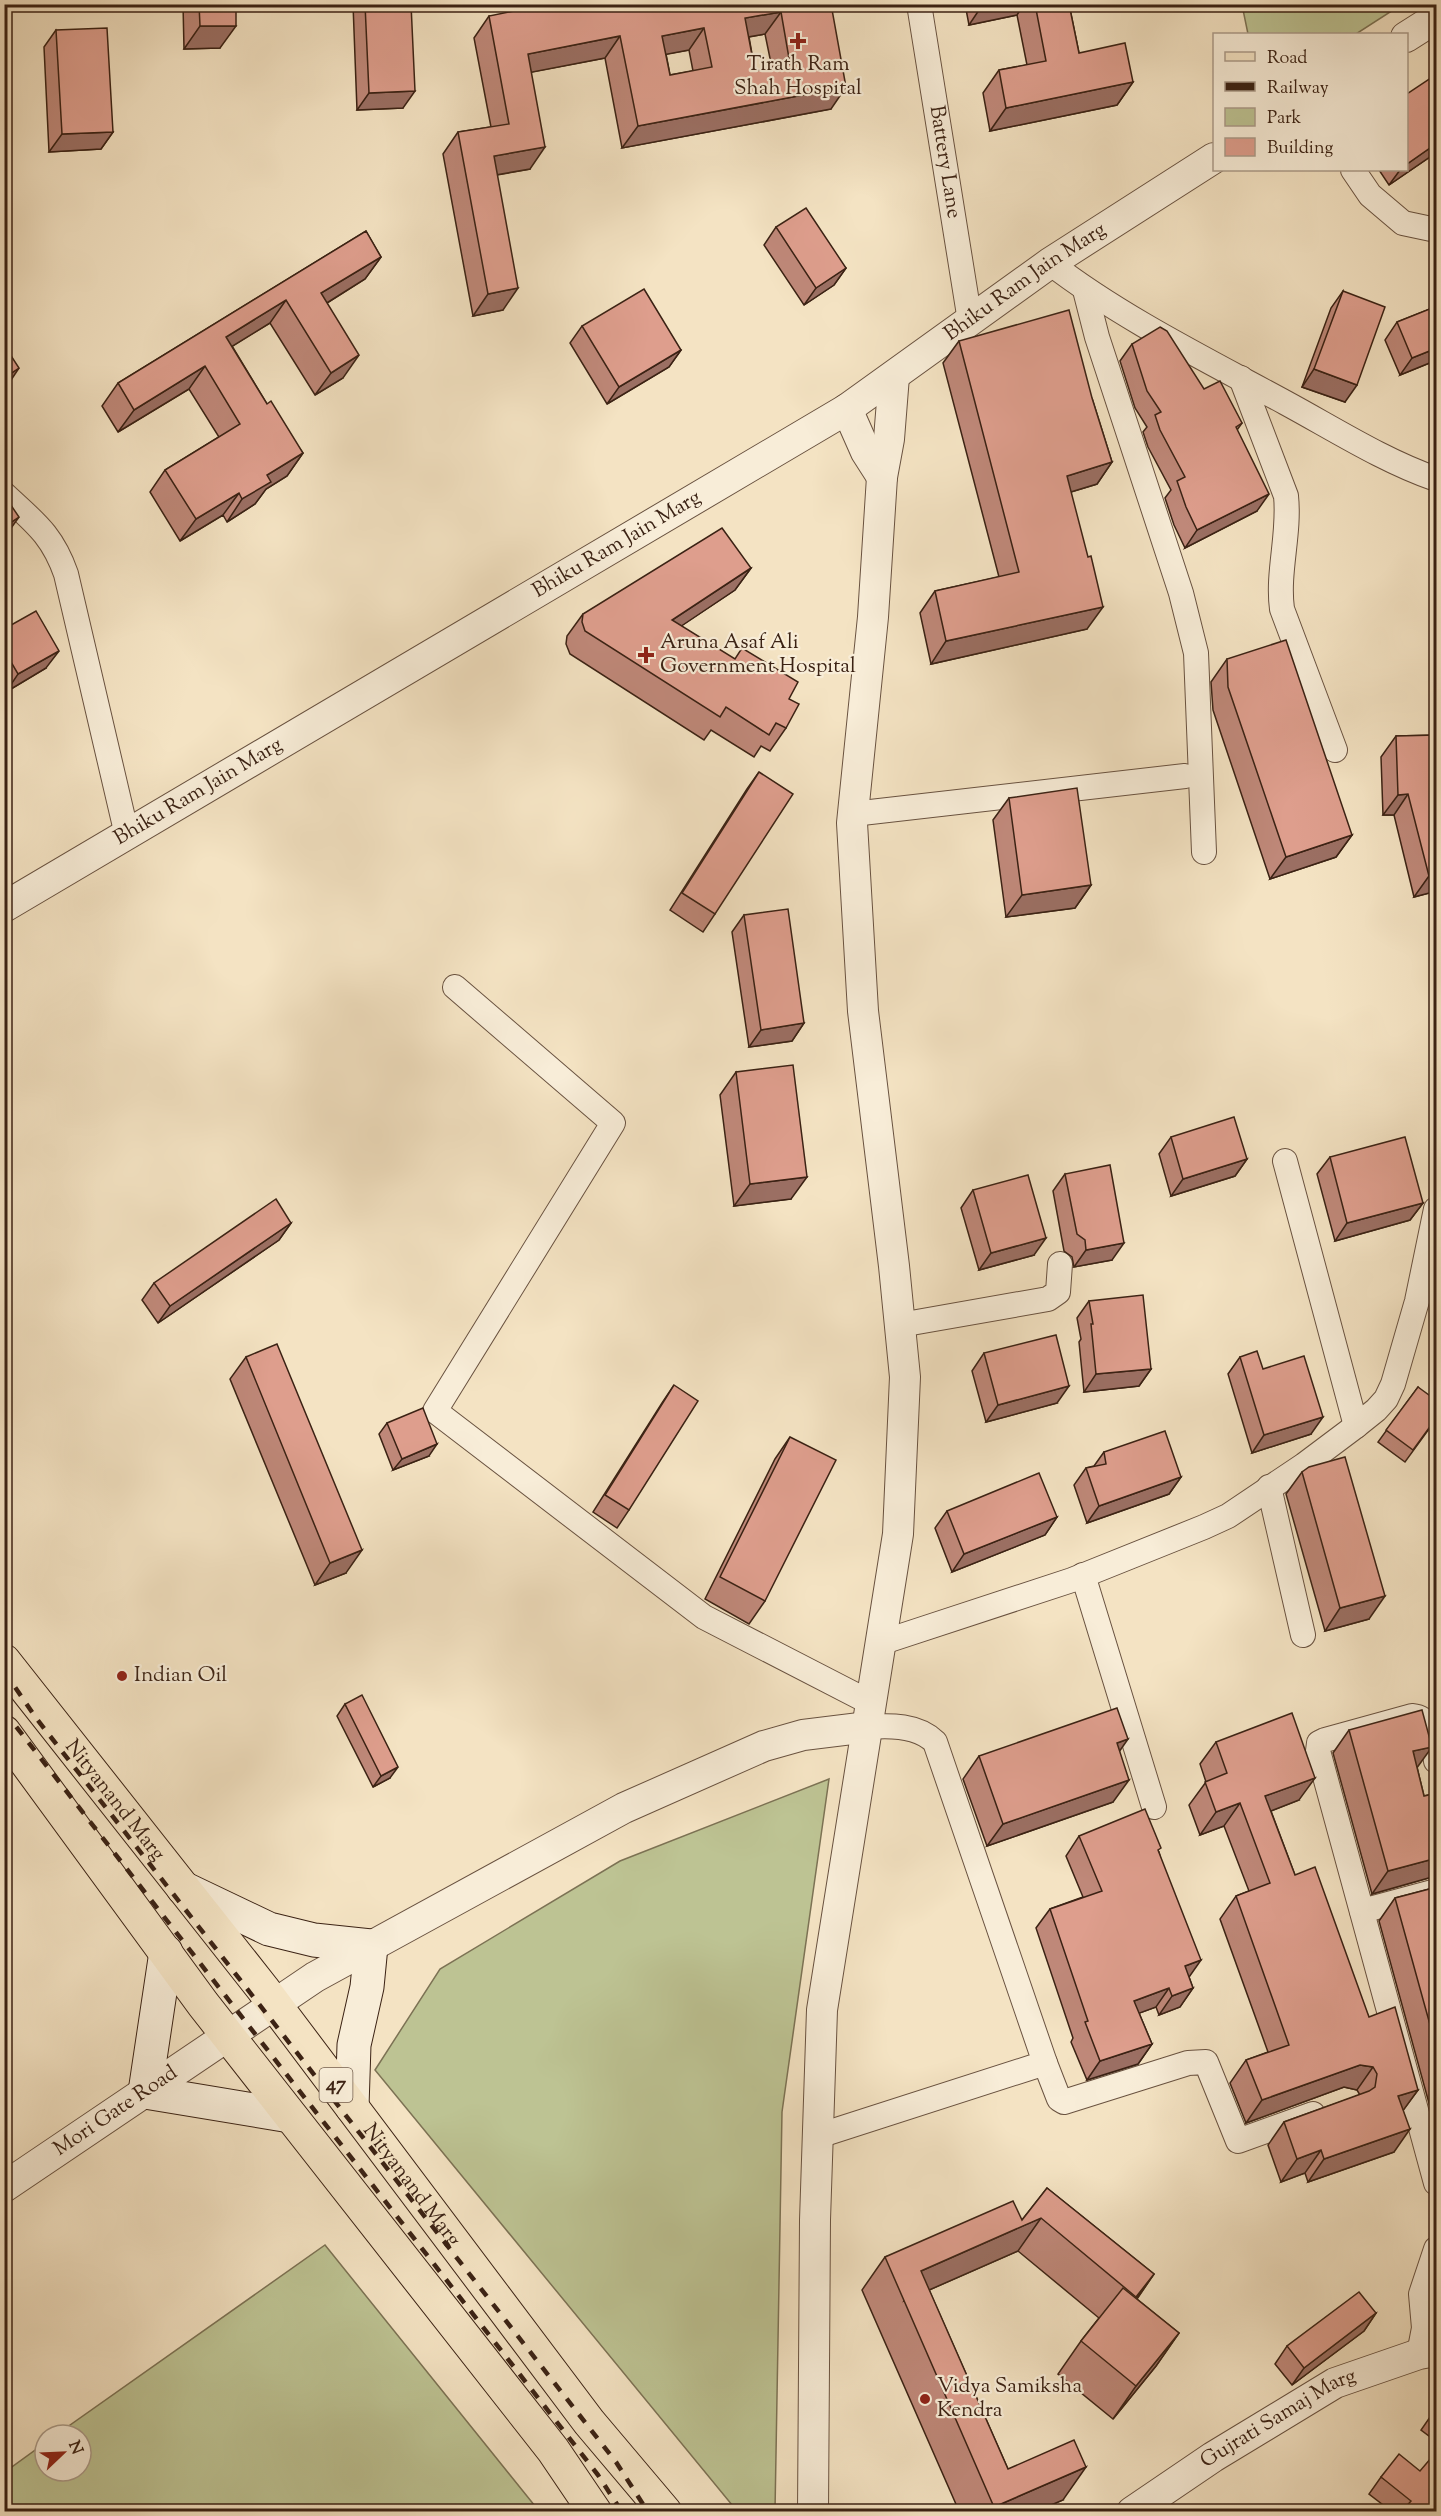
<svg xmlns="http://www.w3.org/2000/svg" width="1441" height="2516" font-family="'Sorts Mill Goudy',serif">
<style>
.green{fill:#bdc393;stroke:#7c7254;stroke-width:1.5}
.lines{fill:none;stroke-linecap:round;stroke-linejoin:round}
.minor-casing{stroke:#695240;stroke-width:26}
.tertiary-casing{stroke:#695240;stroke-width:32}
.secondary-casing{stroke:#3b2214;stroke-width:35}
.primary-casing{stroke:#3b2214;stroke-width:35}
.minor{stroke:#f8edd8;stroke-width:24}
.tertiary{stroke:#f8edd8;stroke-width:30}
.secondary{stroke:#f8edd8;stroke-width:33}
.primary{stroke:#f4e3c3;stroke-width:33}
.rail{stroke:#3b2214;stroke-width:4.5;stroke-dasharray:10 10;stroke-linecap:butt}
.wall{fill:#bf8879;stroke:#3b2214;stroke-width:1.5;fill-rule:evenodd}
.shaded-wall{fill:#9b6f63;stroke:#3b2214;stroke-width:1.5}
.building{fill:#de9e8d;stroke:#3b2214;stroke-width:1.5;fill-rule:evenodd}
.poi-dot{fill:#8f2418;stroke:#f8edd8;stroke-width:2}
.labels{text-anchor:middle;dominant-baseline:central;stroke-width:4.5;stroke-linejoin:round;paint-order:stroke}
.shield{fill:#f8edd8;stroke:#745f4f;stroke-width:1.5}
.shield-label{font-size:20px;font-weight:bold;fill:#3b2214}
.poi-label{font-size:21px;fill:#3b2214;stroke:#f8edd8;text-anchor:start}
.street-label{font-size:21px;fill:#3b2214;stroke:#f8edd8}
</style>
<rect width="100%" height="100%" fill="#f4e3c3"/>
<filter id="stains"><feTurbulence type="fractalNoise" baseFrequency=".00333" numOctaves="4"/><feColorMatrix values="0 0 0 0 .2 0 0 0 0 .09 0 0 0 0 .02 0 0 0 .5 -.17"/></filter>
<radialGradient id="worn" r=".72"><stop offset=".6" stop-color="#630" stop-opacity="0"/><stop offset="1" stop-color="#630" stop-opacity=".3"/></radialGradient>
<!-- green -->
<g class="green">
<polygon points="1242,5 1242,4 1401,5 1356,34 1248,34"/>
<polygon points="829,1779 782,2112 775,2511 737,2511 375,2070 440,1969 620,1861"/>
<polygon points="325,2245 539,2511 10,2511 5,2502 5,2472 45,2443 45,2471 81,2471 81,2435 56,2435"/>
</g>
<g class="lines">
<defs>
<g id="minor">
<path id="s1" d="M919,4l51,317"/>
<polyline points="1353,170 1370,195 1403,223 1436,230"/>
<path d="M1050,263c70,54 157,97 236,140 48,26 98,58 150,76"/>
<polyline points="1085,290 1097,337 1181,593 1196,653 1204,852"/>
<path d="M1241,378l45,118c4,38 -9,76 -4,113l53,141"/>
<path d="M4,494c30,28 48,40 62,80l61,261"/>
<polyline points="853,814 1185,776"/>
<polyline points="455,987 613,1123 435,1411 704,1617 871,1703"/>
<polyline points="1285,1161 1356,1426"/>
<polyline points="900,1325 1048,1299 1058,1292 1060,1264"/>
<polyline points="1269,1487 1303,1635"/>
<polyline points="1083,1575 1154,1807"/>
<polyline points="880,1643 1072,1580 1204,1527 1228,1516 1304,1465 1356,1426 1376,1410 1386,1399 1393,1384 1417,1301 1436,1209"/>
<path d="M1436,1761c-3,-18 -2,-43 -24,-45l-87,24 -6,3 -1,8 118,432"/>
<polyline points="1362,1911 1436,1891"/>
<polyline points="1045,2063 1059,2099 1064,2102 1188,2063 1206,2062 1238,2141 1313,2114"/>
<path d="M818,2136l227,-73 -110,-321c-17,-17 -45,-17 -67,-15"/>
<polyline points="1419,2354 1424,2328 1421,2294 1436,2249"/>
</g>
<g id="tertiary">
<polyline points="1406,37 1436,18"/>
<polyline points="847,409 866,452 882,477"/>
<path id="s2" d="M4,907l843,-498 203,-146 164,-105"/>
<path id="s3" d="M4,2187l311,-210 309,-169 140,-62 39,-11 65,-8"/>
<polyline points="813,2512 815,2220 822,2010 898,1534 905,1377 894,1266 863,1011 852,823 873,617 882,477 889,439 894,376"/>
<path id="s4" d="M1132,2512l81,-55 122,-74 84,-29 17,-3"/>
</g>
<g id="secondary">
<polyline points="183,1888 269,1929 314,1940 371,1946 367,1987 354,2045 352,2107"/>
<polyline points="166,1952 145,2092 290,2116"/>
</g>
<g id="primary">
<path id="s5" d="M4,1661l259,328 326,433 76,90"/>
<polyline points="4,1732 203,2004 553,2450 595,2512"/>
</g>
</defs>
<!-- minor casing -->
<use href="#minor" class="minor-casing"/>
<!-- tertiary casing -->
<use href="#tertiary" class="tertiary-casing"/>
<!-- secondary casing -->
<use href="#secondary" class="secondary-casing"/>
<!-- primary casing -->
<use href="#primary" class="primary-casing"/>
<!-- minor -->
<use href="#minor" class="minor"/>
<!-- tertiary -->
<use href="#tertiary" class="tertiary"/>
<!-- secondary -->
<use href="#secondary" class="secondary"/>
<!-- primary -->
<use href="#primary" class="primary"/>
<!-- rail -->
<g class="rail">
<polyline points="4,1671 36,1718 616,2462 648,2512"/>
<polyline points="4,1711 598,2475 622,2512"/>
</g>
</g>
<!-- wall -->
<g class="wall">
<polygon points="183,4 236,4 220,48 184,49"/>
<polygon points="353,4 411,4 403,108 357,110"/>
<path d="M831,4v105l-209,39 -17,-90 -74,14 -1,97 -33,6 6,135 -30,6 -30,-162 15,-22 33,-5 -17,-89 15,-22zM765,34l7,34 -17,3 -6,-34zM689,50l4,21 -23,4 -4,-21z"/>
<polygon points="965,4 1069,4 1079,53 1133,82 1117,105 990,131 983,93 999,70 1027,65 1017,15 969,25"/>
<polygon points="56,30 113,132 101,149 49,152 44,47"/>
<polygon points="1437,74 1437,152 1389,185 1379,170 1407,170"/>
<polygon points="776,227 846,268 834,285 804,305 764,245"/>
<polygon points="366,231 381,257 365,279 327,303 343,378 315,395 270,323 232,346 267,404 303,453 287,476 266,489 255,504 227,522 223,515 180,541 150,492 165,470 219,437 189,389 118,432 102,406 118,383"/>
<polygon points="1343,291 1345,402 1302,387 1331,308"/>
<polygon points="1437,306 1437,360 1400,375 1385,340 1397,322"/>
<polygon points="582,326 681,350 669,367 607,404 570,343"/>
<polygon points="959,341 1092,398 1112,462 1097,484 1071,492 1087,629 931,664 920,613 935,591 999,577 943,363"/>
<polygon points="1132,344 1204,389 1242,423 1237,430 1257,511 1185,548 1174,525 1165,498 1171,490 1148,447 1143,432 1147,427 1135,408 1120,361"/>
<polygon points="751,568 735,590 681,626 789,699 786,728 770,751 761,746 754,757 711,730 704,740 570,654 566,644 567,636 583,614"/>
<polygon points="4,629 46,668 6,692 4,688"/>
<polygon points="1227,659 1352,835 1336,857 1270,879 1213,710 1211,682"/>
<polygon points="1437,735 1437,891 1414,897 1394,815 1383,815 1381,757 1396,736"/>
<polygon points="759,772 715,914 703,932 670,910 747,789"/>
<polygon points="1009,798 1091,885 1075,908 1006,917 993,820"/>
<polygon points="744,915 804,1023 792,1041 749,1047 732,932"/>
<polygon points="736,1072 791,1199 734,1206 720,1095"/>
<polygon points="1171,1137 1247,1159 1235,1176 1171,1196 1159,1154"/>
<polygon points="1330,1157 1423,1203 1410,1220 1335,1241 1317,1174"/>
<polygon points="1065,1174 1112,1260 1074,1267 1072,1257 1064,1251 1053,1191"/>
<polygon points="973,1190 1034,1255 979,1270 961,1208"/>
<polygon points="291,1223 279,1240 158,1323 142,1300 154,1283"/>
<polygon points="1089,1301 1151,1369 1139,1386 1084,1392 1079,1342 1081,1339 1077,1318"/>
<polygon points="984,1353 1057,1403 986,1422 972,1371"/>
<polygon points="246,1357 346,1573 315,1585 230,1379"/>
<polygon points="1240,1357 1263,1369 1311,1434 1252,1453 1228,1374"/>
<polygon points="674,1385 629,1510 617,1528 593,1512 662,1403"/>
<polygon points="1418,1387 1437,1418 1405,1462 1378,1442"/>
<polygon points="387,1423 429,1456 393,1470 379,1434"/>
<polygon points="790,1437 765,1601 749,1624 705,1599 775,1459"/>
<polygon points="1104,1452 1181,1477 1169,1494 1087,1523 1074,1485 1086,1468 1094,1466"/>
<polygon points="1437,1470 1437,1483 1433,1474"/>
<polygon points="1302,1472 1369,1619 1325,1631 1286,1494"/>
<polygon points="947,1511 1057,1517 1045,1535 952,1572 935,1528"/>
<polygon points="345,1704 390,1778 373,1787 337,1716"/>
<polygon points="1349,1730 1417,1767 1424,1796 1437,1793 1437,1878 1432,1877 1372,1894 1333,1753"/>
<polygon points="1216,1742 1299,1800 1271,1811 1295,1875 1369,2017 1418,2090 1403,2110 1394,2152 1308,2182 1305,2173 1281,2182 1268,2145 1284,2122 1360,2095 1357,2090 1344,2087 1246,2123 1230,2083 1246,2060 1268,2052 1220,1919 1236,1896 1249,1891 1224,1826 1200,1835 1189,1805 1206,1782 1200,1764"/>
<polygon points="1119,1751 1113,1802 987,1846 963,1779 979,1756"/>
<polygon points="1079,1836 1159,1852 1189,1977 1193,1988 1180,2007 1159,2015 1156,2007 1139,2013 1152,2044 1138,2064 1087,2080 1071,2042 1073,2038 1036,1928 1050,1909 1083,1897 1066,1856"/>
<polygon points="1437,1887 1437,2124 1435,2125 1379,1921 1395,1898"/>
<polygon points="1047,2188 1154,2274 1137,2299 1179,2333 1156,2366 1113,2419 1058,2374 1081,2341 1099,2318 1018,2251 929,2290 1008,2469 1063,2500 1037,2511 959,2511 862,2290 885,2257 1022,2220"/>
<polygon points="1376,2313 1364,2331 1292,2385 1275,2364 1287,2346"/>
<polygon points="1437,2407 1437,2442 1421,2430"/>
<polygon points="1381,2477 1437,2511 1391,2511 1369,2494"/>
</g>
<!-- shaded-wall -->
<g class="shaded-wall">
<polygon points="983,4 1024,4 1017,15 969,25"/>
<polygon points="781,12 765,34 730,40 745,18"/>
<polygon points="200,26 236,26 220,48 184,49"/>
<polygon points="704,28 689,50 647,58 662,36"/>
<polygon points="620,36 605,58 512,76 528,54"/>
<polygon points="1133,82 1117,105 990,131 1006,108"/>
<polygon points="846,87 831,109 622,148 638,126"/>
<polygon points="415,91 403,108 357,110 369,93"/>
<polygon points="113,132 101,149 49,152 62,134"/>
<polygon points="1437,143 1437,152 1389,185 1400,170 1407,170 1407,164"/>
<polygon points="545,147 530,169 478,178 494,156"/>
<polygon points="381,257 365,279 306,316 321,293"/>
<polygon points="846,268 834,285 804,305 816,288"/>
<polygon points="518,288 503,310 473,316 488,294"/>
<polygon points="286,300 270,323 210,360 226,337"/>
<polygon points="1437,348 1437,360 1400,375 1412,358"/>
<polygon points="681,350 669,367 607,404 619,387"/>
<polygon points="359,355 343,378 315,395 331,373"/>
<polygon points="205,366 189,389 118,432 134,410"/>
<polygon points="19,368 7,386 4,387 4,378"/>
<polygon points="1314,369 1357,385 1345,402 1302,387"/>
<polygon points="303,453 287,476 266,489 255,504 227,522 242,499 267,475"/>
<polygon points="1112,462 1097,484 1051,498 1067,476"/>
<polygon points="239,493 223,515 180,541 196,519"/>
<polygon points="1269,494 1257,511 1185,548 1197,530"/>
<polygon points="19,517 4,538 4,527"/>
<polygon points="751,568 735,590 656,643 672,620"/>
<polygon points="1103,607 1087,629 931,664 946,641"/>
<polygon points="59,651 46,668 6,692 18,674"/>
<polygon points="1408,794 1394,815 1383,815 1398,795"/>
<polygon points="1352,835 1336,857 1270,879 1286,857"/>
<polygon points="1437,874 1437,891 1414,897 1429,876"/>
<polygon points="1091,885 1075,908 1006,917 1022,895"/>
<polygon points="804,1023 792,1041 749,1047 761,1030"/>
<polygon points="1247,1159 1235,1176 1171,1196 1183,1179"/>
<polygon points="807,1177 791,1199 734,1206 750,1184"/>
<polygon points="1423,1203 1410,1220 1335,1241 1347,1223"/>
<polygon points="291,1223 279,1240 158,1323 170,1306"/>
<polygon points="1046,1238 1034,1255 979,1270 991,1253"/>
<polygon points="1124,1243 1112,1260 1074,1267 1086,1250"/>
<polygon points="1151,1369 1139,1386 1084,1392 1096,1374"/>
<polygon points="1069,1386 1057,1403 986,1422 998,1405"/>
<polygon points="1323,1417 1311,1434 1252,1453 1264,1435"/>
<polygon points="437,1444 429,1456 393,1470 402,1459"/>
<polygon points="1181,1477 1169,1494 1087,1523 1099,1506"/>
<polygon points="1057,1517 1045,1535 952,1572 964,1554"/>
<polygon points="362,1550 346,1573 315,1585 330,1563"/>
<polygon points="1385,1596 1369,1619 1325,1631 1340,1608"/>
<polygon points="1128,1739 1112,1762 1117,1743"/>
<polygon points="1432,1747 1416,1769 1413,1751"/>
<polygon points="398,1767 390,1778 373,1787 381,1776"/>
<polygon points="1315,1778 1299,1800 1250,1819 1265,1796"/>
<polygon points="1129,1780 1113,1802 987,1846 1003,1824"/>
<polygon points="1240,1803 1224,1826 1200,1835 1216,1812"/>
<polygon points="1437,1858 1437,1878 1432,1877 1372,1894 1388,1871"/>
<polygon points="1201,1960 1187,1980 1185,1966"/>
<polygon points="1169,1988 1156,2007 1121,2020 1134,2001"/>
<polygon points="1193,1988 1180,2007 1159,2015 1172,1996"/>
<polygon points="1152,2044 1138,2064 1087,2080 1100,2061"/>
<polygon points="1360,2065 1373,2067 1357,2090 1344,2087 1246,2123 1262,2100"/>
<polygon points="1418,2090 1402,2112 1398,2096"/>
<polygon points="1410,2129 1394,2152 1308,2182 1324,2159"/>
<polygon points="1321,2150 1305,2173 1281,2182 1297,2159"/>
<polygon points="1041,2218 1018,2251 904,2301 921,2271"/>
<polygon points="1154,2274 1131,2307 1113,2330 1136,2297"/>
<polygon points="1376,2313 1364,2331 1292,2385 1304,2368"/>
<polygon points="1179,2333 1156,2366 1113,2419 1136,2386"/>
<polygon points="1086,2467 1063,2500 1037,2511 991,2511 994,2507"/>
</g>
<!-- building -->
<g class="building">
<polygon points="199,4 236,4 236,26 200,26"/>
<polygon points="365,4 411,4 415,91 369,93"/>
<path d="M549,4h282l15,83 -208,39 -18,-90 -92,18 17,93 -51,9 24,132 -30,6 -30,-162 51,-8 -20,-108zM781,12l9,52 -35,7 -10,-53zM704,28l8,39 -42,8 -8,-39z"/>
<polygon points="1035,4 1069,4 1079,53 1125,43 1133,82 1006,108 999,70 1046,61"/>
<polygon points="107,28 113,132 62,134 56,30"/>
<polygon points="1437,74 1437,143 1407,164 1407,94"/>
<polygon points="806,208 846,268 816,288 776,227"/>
<polygon points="366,231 381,257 321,293 359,355 331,373 286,300 226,337 267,404 271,401 303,453 267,475 271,482 242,499 239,493 196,519 165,470 240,424 205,366 134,410 118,383"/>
<polygon points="644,289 681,350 619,387 582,326"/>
<polygon points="1343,291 1385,307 1357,385 1314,369"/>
<polygon points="1437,306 1437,348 1412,358 1397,322"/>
<polygon points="1069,310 1092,398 1112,462 1067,476 1088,557 1091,556 1103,607 946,641 935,591 1019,572 959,341"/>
<polygon points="1160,327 1167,331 1204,389 1220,381 1242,423 1236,427 1269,494 1197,530 1186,507 1177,481 1185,477 1160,430 1155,415 1161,412 1147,391 1132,344"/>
<polygon points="4,345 19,368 4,378"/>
<polygon points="4,495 19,517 4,527"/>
<polygon points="722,528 751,568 672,620 735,659 742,648 798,682 789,699 799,704 786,728 776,723 769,735 726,707 720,717 585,631 582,622 583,614"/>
<polygon points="36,611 59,651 18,674 4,650 4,629"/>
<polygon points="1286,640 1352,835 1286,857 1228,687 1227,659"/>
<polygon points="1437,735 1437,874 1429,876 1408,794 1398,795 1396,736"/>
<polygon points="759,772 793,794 715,914 682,893"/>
<polygon points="1077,788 1091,885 1022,895 1009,798"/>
<polygon points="788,909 804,1023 761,1030 744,915"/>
<polygon points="793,1065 807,1177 750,1184 736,1072"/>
<polygon points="1234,1117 1247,1159 1183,1179 1171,1137"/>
<polygon points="1405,1137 1423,1203 1347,1223 1330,1157"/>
<polygon points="1110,1165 1124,1243 1086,1250 1085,1240 1077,1234 1065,1174"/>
<polygon points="1028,1175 1046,1238 991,1253 973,1190"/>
<polygon points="276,1199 291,1223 170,1306 154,1283"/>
<polygon points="1143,1295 1151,1369 1096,1374 1091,1324 1093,1324 1089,1301"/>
<polygon points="1056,1335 1069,1386 998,1405 984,1353"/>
<polygon points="277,1344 362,1550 330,1563 246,1357"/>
<polygon points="1257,1351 1263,1369 1304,1356 1323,1417 1264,1435 1240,1357"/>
<polygon points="674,1385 698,1401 629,1510 605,1495"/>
<polygon points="1418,1387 1437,1401 1437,1417 1413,1450 1386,1430"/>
<polygon points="423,1408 437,1444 402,1459 387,1423"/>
<polygon points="1165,1431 1181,1477 1099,1506 1086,1468 1106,1464 1104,1452"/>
<polygon points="790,1437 836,1460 765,1601 720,1577"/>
<polygon points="1345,1457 1385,1596 1340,1608 1302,1472 1309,1467"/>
<polygon points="1039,1473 1057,1517 964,1554 947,1511"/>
<polygon points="362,1695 398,1767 381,1776 345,1704"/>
<polygon points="1117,1708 1128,1739 1117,1743 1129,1780 1003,1824 979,1756"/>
<polygon points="1422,1710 1432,1747 1413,1751 1424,1796 1437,1793 1437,1858 1388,1871 1349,1730"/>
<polygon points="1292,1713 1315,1778 1265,1796 1295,1875 1315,1867 1369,2017 1395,2007 1418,2090 1398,2096 1410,2129 1324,2159 1321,2150 1297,2159 1284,2122 1369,2091 1375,2087 1377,2074 1373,2067 1360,2065 1262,2100 1246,2060 1289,2045 1236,1896 1270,1883 1240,1803 1216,1812 1205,1782 1227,1773 1216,1742"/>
<polygon points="1145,1809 1161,1848 1158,1850 1201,1960 1185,1966 1193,1988 1172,1996 1169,1988 1134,2001 1152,2044 1100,2061 1085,2022 1088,2021 1050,1909 1102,1891 1079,1836"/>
<polygon points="1437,1887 1437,2050 1395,1898"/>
<polygon points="1047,2188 1154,2274 1136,2297 1041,2218 921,2271 1008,2469 1074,2440 1086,2467 994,2507 885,2257 1013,2201 1022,2220"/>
<polygon points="1123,2288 1179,2333 1136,2386 1081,2341"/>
<polygon points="1359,2292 1376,2313 1304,2368 1287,2346"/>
<polygon points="1437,2408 1437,2416 1433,2413"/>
<polygon points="1437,2451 1437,2511 1402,2511 1411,2501 1381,2477 1399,2454 1420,2471"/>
</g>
<!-- markers -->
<g class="poi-dot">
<path d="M795 32h6v6h6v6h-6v6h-6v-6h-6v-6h6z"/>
<path d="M643 646h6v6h6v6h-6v6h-6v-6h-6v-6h6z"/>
<circle cx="122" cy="1676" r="6"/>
<circle cx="925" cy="2399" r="6"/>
</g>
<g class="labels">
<!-- shield labels -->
<rect class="shield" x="319.5" y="2068" width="33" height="34" rx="4.5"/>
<g class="shield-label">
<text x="336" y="2085">47</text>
</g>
<!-- poi labels -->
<g class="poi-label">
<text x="798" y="65" text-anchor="middle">Tirath Ram<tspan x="798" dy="24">Shah Hospital</tspan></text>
<text x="660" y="643">Aruna Asaf Ali<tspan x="660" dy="24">Government Hospital</tspan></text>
<text x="134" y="1676">Indian Oil</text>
<text x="937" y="2387">Vidya Samiksha<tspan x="937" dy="24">Kendra</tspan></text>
</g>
<!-- street labels -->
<g class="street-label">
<text stroke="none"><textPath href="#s1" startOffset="160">Battery Lane</textPath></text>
<text stroke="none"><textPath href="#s2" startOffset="1198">Bhiku Ram Jain Marg</textPath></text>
<text stroke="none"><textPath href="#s2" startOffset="712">Bhiku Ram Jain Marg</textPath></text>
<text stroke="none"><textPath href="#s2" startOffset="226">Bhiku Ram Jain Marg</textPath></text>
<text stroke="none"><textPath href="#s5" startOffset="178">Nityanand Marg</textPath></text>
<text stroke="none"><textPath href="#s3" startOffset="135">Mori Gate Road</textPath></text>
<text stroke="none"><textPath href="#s5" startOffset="664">Nityanand Marg</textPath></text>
<text stroke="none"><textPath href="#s4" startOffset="174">Gujrati Samaj Marg</textPath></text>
</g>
</g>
<!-- margin -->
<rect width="1441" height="2516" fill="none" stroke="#f4e3c3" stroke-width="24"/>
<rect x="6" y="6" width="1429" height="2504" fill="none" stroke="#3b2214" stroke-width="3"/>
<rect x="12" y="12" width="1417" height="2492" fill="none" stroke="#3b2214" stroke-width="1.5"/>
<!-- legend -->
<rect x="1213" y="33" width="195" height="138" fill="#f8edd8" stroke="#ac9c8a" stroke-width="1.5"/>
<rect x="1225" y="52" width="30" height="9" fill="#f4e3c3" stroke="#ac9c8a" stroke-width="1.5"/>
<text x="1267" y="63" font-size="18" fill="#3b2214">Road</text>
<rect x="1225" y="82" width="30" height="9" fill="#3b2214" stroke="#ac9c8a" stroke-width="1.5"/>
<text x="1267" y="93" font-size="18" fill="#3b2214">Railway</text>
<rect x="1225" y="108" width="30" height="18" fill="#bdc393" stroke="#ac9c8a" stroke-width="1.5"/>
<text x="1267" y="123" font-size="18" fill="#3b2214">Park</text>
<rect x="1225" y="138" width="30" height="18" fill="#de9e8d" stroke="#ac9c8a" stroke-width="1.5"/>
<text x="1267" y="153" font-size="18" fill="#3b2214">Building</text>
<!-- north arrow -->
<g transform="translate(63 2453) rotate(67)"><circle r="28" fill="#f8edd8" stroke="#ac9c8a" stroke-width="1.5"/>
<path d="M0-4.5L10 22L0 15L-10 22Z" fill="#8f2418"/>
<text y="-9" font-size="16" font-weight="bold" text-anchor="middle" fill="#3b2214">N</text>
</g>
<rect width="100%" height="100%" filter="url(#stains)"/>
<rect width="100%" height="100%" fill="url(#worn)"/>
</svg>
